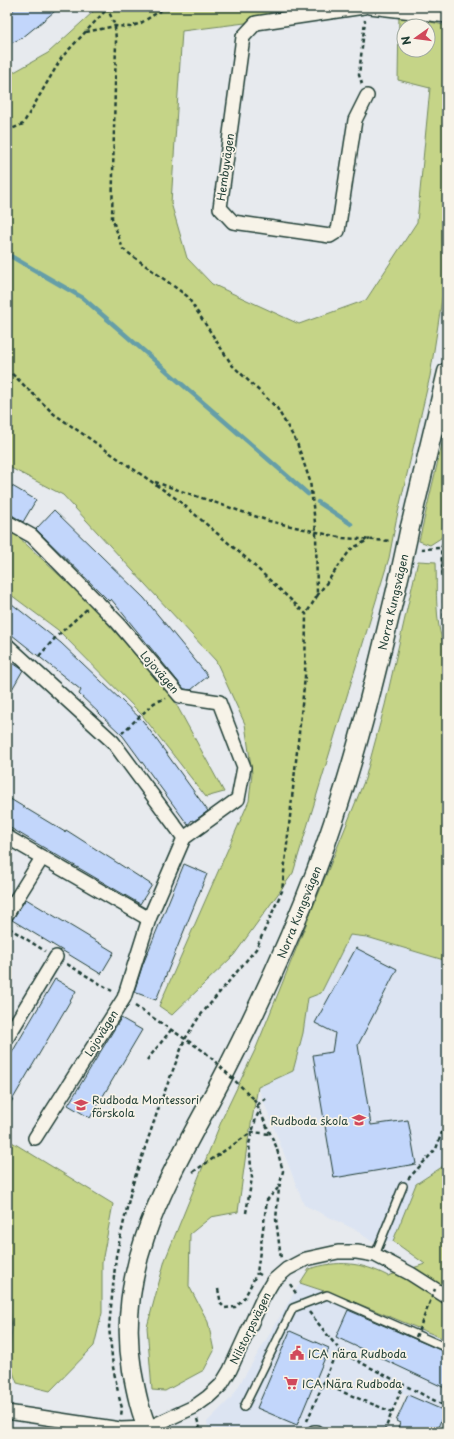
<svg xmlns="http://www.w3.org/2000/svg" width="454" height="1439" font-family="'Playpen Sans',sans-serif">
<style>
.built{fill:#dce4f2}
.green{fill:#c5d487;stroke:#72885e;fill-rule:evenodd}
.lines{fill:none;stroke-linecap:round;stroke-linejoin:round}
.stream{stroke:#659ea8;stroke-width:4.5}
.building{fill:#c2d6fb;stroke:#1f3d34}
.lane-casing{stroke:#1f3d34;stroke-width:10}
.street-casing{stroke:#1f3d34;stroke-width:16}
.secondary-casing{stroke:#1f3d34;stroke-width:21}
.path{stroke:#1f3d34;stroke-width:2.5;stroke-dasharray:4 3;stroke-linecap:butt}
.lane{stroke:#f7f3e8;stroke-width:7}
.street{stroke:#f7f3e8;stroke-width:13}
.secondary{stroke:#f7f3e8;stroke-width:18}
.secondary-bridge-casing{stroke:#1f3d34;stroke-width:21;stroke-linecap:butt}
.path-bridge{stroke:#1f3d34;stroke-width:2.5;stroke-dasharray:4 3;stroke-linecap:butt}
.secondary-bridge{stroke:#f7f3e8;stroke-width:18}
.labels{text-anchor:middle;dominant-baseline:central;stroke-width:3.5;stroke-linejoin:round;paint-order:stroke}
.street-label{font-size:11px;fill:#1f3d34;stroke:#f7f3e8}
.poi-label{font-size:11px;fill:#1f3d34;stroke:#f7f3e8;text-anchor:start}
</style>
<rect width="100%" height="100%" fill="#e7eaee"/>
<filter id="ink" filterUnits="userSpaceOnUse"><feTurbulence type="fractalNoise" baseFrequency=".025" numOctaves="2"/><feDisplacementMap in="SourceGraphic" scale="8" xChannelSelector="R" yChannelSelector="G"/><feConvolveMatrix kernelMatrix="1 2 1 2 8 2 1 2 1" color-interpolation-filters="sRGB"/></filter>
<g filter="url(#ink)">
<!-- built -->
<g class="built">
<polygon points="350,935 367,937 447,961 447,1153 442,1167 416,1184 393,1241 371,1241 356,1230 304,1205 258,1087 293,1071 303,1033 308,998 321,993"/>
<polygon points="300,1283 342,1297 447,1340 447,1432 436,1432 445,1411 400,1392 384,1432 209,1432 207,1422 232,1397"/>
</g>
<!-- green -->
<g class="green">
<path d="M91,7h192l-38,16 -63,8 -11,172 16,55 25,26 87,40 67,-24 51,-78 13,-134 -32,-8 1,-66 48,12v241l-17,109 -34,145 -7,37 -96,315 -59,82 -62,60 -13,-9 90,-205 3,-28 -7,-49 -29,-63 -153,-166 -56,-29v-390l41,-23 45,-41zM404,26h24v24h-24z"/>
<polygon points="447,423 447,526 441,538 430,545 419,541"/>
<polygon points="7,529 13,532 89,603 170,693 224,792 206,797 142,715 58,630 7,592"/>
<path d="M418,561l18,1c1,26 -2,67 11,89v310l-80,-24 -17,-2 -29,58 -13,5 -5,35 -10,38 -35,16 -11,59 -9,66 -27,5 -21,17 -1,52 19,36 6,29 -10,19 -39,21 -13,-1 -5,-63 18,-67 58,-143 33,-69 109,-269 20,-74z"/>
<polygon points="7,1139 113,1204 102,1262 102,1313 94,1346 50,1391 17,1383 9,1361 12,1328 7,1298"/>
<path d="M447,1153v187l-105,-43 -42,-14 9,-14c29,-9 52,-7 79,7l37,-12 -32,-23 23,-57 26,-17z"/>
</g>
<g class="lines">
<!-- stream -->
<g class="stream">
<polyline points="7,254 83,298 308,494"/>
<polyline points="318,502 351,524"/>
</g>
</g>
<!-- building -->
<g class="building">
<polygon points="17,7 60,7 22,38 7,45 7,15"/>
<polygon points="7,483 36,500 23,522 7,512"/>
<polygon points="54,510 144,598 208,676 191,690 184,689 111,599 109,601 36,529"/>
<polygon points="7,600 61,643 143,721 208,811 194,821 192,820 188,825 123,736 79,694 81,690 7,631"/>
<polygon points="7,659 23,670 7,698"/>
<polygon points="7,797 65,832 66,830 152,885 140,904 7,826"/>
<polygon points="184,864 207,874 156,1000 134,992 143,964"/>
<polygon points="26,899 114,952 101,974 12,920"/>
<polygon points="356,948 397,969 358,1045 371,1125 408,1120 416,1164 334,1178 313,1055 332,1052 335,1033 315,1023"/>
<polygon points="55,979 76,991 7,1109 7,1061"/>
<polygon points="121,1018 142,1030 90,1118 68,1105"/>
<polygon points="348,1310 447,1353 447,1389 336,1337"/>
<polygon points="290,1331 329,1348 297,1425 257,1408"/>
<polygon points="408,1395 445,1411 436,1432 397,1432 400,1423 396,1421"/>
</g>
<g class="lines">
<defs>
<g id="lane">
<polyline points="375,1255 403,1186"/>
<polyline points="244,1407 293,1308 327,1295 447,1348"/>
</g>
<g id="street">
<polyline points="364,7 256,23 243,37 220,208 233,222 330,236 338,231 355,120 367,96"/>
<polyline points="370,7 447,16"/>
<polyline points="7,522 32,536 118,623 180,696 219,702 244,767 238,799 184,838 149,919 124,998 35,1138"/>
<polyline points="7,645 113,742 184,838"/>
<polyline points="7,837 149,919"/>
<polyline points="7,914 42,858"/>
<polyline points="7,1038 56,957"/>
<polyline points="7,1412 120,1429 148,1428 194,1407 208,1397 221,1385 230,1370 263,1298 273,1281 287,1269 306,1259 338,1252 357,1252 375,1255 411,1274 447,1297"/>
<polyline points="314,1432 317,1432"/>
</g>
<g id="secondary">
<polyline points="410,527 447,372"/>
<path d="M149,1432c-9,-20 -13,-40 -17,-62 -19,-114 46,-205 95,-301 33,-65 63,-130 89,-198 37,-98 61,-200 85,-302"/>
</g>
</defs>
<!-- lane casing -->
<use href="#lane" class="lane-casing"/>
<!-- street casing -->
<use href="#street" class="street-casing"/>
<!-- secondary casing -->
<use href="#secondary" class="secondary-casing"/>
<!-- path -->
<g class="path">
<polyline points="107,7 115,26 116,41 112,218 123,249 187,296 232,365 277,408 297,443 310,481 316,531 317,596 306,614"/>
<polyline points="86,32 115,26 130,27 141,23 166,7"/>
<polyline points="362,84 359,75 365,20"/>
<polyline points="7,131 23,124 62,57 107,9"/>
<polyline points="7,369 54,414 178,500 246,558 306,614 305,677 282,891 256,949 199,1017 185,1039 161,1101 132,1186 116,1256 109,1327 113,1367 118,1392"/>
<polyline points="155,482 269,521 343,538 391,541"/>
<polyline points="447,538 441,548 444,592 444,623 447,637"/>
<polyline points="421,549 441,548"/>
<polyline points="317,596 351,549 370,539"/>
<polyline points="39,656 57,636 87,609"/>
<polyline points="122,733 154,703 166,698"/>
<polyline points="9,928 45,951"/>
<polyline points="67,964 112,991"/>
<polyline points="135,1006 205,1052"/>
<polyline points="147,1060 171,1030"/>
<polyline points="254,1099 276,1146 283,1171 279,1188 276,1219 281,1259"/>
<polyline points="257,1105 267,1098"/>
<polyline points="193,1172 252,1132 270,1134"/>
<polyline points="408,1179 436,1149 447,1118"/>
<polyline points="246,1213 252,1178 249,1144 256,1118 260,1110"/>
<polyline points="261,1275 257,1273 267,1200 278,1188"/>
<polyline points="290,1284 297,1295"/>
<polyline points="218,1289 221,1304 225,1308 235,1307 245,1297 257,1273"/>
<polyline points="309,1312 342,1353 447,1407"/>
<polyline points="323,1384 335,1355 342,1353"/>
<polyline points="119,1397 122,1408 121,1416"/>
<polyline points="197,1419 201,1432"/>
<polyline points="307,1421 323,1384 392,1412"/>
<polyline points="384,1432 403,1385"/>
</g>
<!-- lane -->
<use href="#lane" class="lane"/>
<!-- street -->
<use href="#street" class="street"/>
<!-- secondary -->
<use href="#secondary" class="secondary"/>
<defs>
<polyline id="secondary-bridge" points="401,569 410,527"/>
</defs>
<!-- secondary-bridge casing -->
<use href="#secondary-bridge" class="secondary-bridge-casing"/>
<!-- path-bridge -->
<g class="path-bridge">
<polyline points="205,1052 254,1099"/>
<polyline points="416,1337 435,1289"/>
</g>
<!-- secondary-bridge -->
<use href="#secondary-bridge" class="secondary-bridge"/>
</g>
</g>
<!-- icons -->
<defs>
<symbol id="school-bare" viewBox="-9 -9 18 18"><path d="M0-5L7-2L0 1L-7-2ZM-4 1L0 2.5L4 1V4Q0 6-4 4Z" fill="#d1495b" stroke="#f7f3e8" stroke-width="2.5" paint-order="stroke"/></symbol>
<symbol id="civic-bare" viewBox="-9 -9 18 18"><path d="M-.6-6.5H3V-4.5H.6V-3L4-1V1h2V6H-6V1h2V-1L-.6-3ZM-1.2 2.5V6h2.4V2.5Z" fill="#d1495b" stroke="#f7f3e8" stroke-width="2.5" paint-order="stroke"/></symbol>
<symbol id="supermarket-bare" viewBox="-9 -9 18 18"><path d="M-6-5.5h2.5l.6 2H6L4.5 2H-2.5L-4.4-4H-6ZM-1.5 3.2a1.3 1.3 0 1 0 .1 0ZM3 3.2a1.3 1.3 0 1 0 .1 0Z" fill="#d1495b" stroke="#f7f3e8" stroke-width="2.5" paint-order="stroke"/></symbol>
</defs>
<g fill-rule="evenodd">
<use href="#school-bare" x="71" y="1095" width="20" height="20"/>
<use href="#school-bare" x="349" y="1110" width="20" height="20"/>
<use href="#civic-bare" x="287" y="1343" width="20" height="20"/>
<use href="#supermarket-bare" x="281" y="1373" width="20" height="20"/>
</g>
<g class="labels">
<!-- street labels -->
<g class="street-label">
<text transform="translate(225 167) rotate(-82)">Hembyvägen</text>
<text transform="translate(393 602) rotate(-77)">Norra Kungsvägen</text>
<text transform="translate(160 672) rotate(49)">Lojovägen</text>
<text transform="translate(299 912) rotate(-68)">Norra Kungsvägen</text>
<text transform="translate(101 1033) rotate(-58)">Lojovägen</text>
<text transform="translate(250 1328) rotate(-64)">Nilstorpsvägen</text>
</g>
<!-- poi labels -->
<g class="poi-label">
<text x="92" y="1099">Rudboda Montessori<tspan x="92" dy="13">förskola</tspan></text>
<text x="348" y="1120" text-anchor="end">Rudboda skola</text>
<text x="308" y="1353">ICA nära Rudboda</text>
<text x="302" y="1383">ICA Nära Rudboda</text>
</g>
</g>
<!-- margin -->
<rect width="454" height="1439" fill="none" stroke="#f7f3e8" stroke-width="24"/>
<rect x="12" y="12" width="430" height="1415" fill="none" stroke="#1f3d34" stroke-width="1.5" filter="url(#ink)"/>
<!-- north arrow -->
<g transform="translate(416 38) rotate(256)"><circle r="19" fill="#f7f3e8" stroke="#a1aaa0"/>
<path d="M0-3L7 15L0 10L-7 15Z" fill="#d1495b"/>
<text y="-6" font-size="11" font-weight="bold" text-anchor="middle" fill="#1f3d34">N</text>
</g>
</svg>
